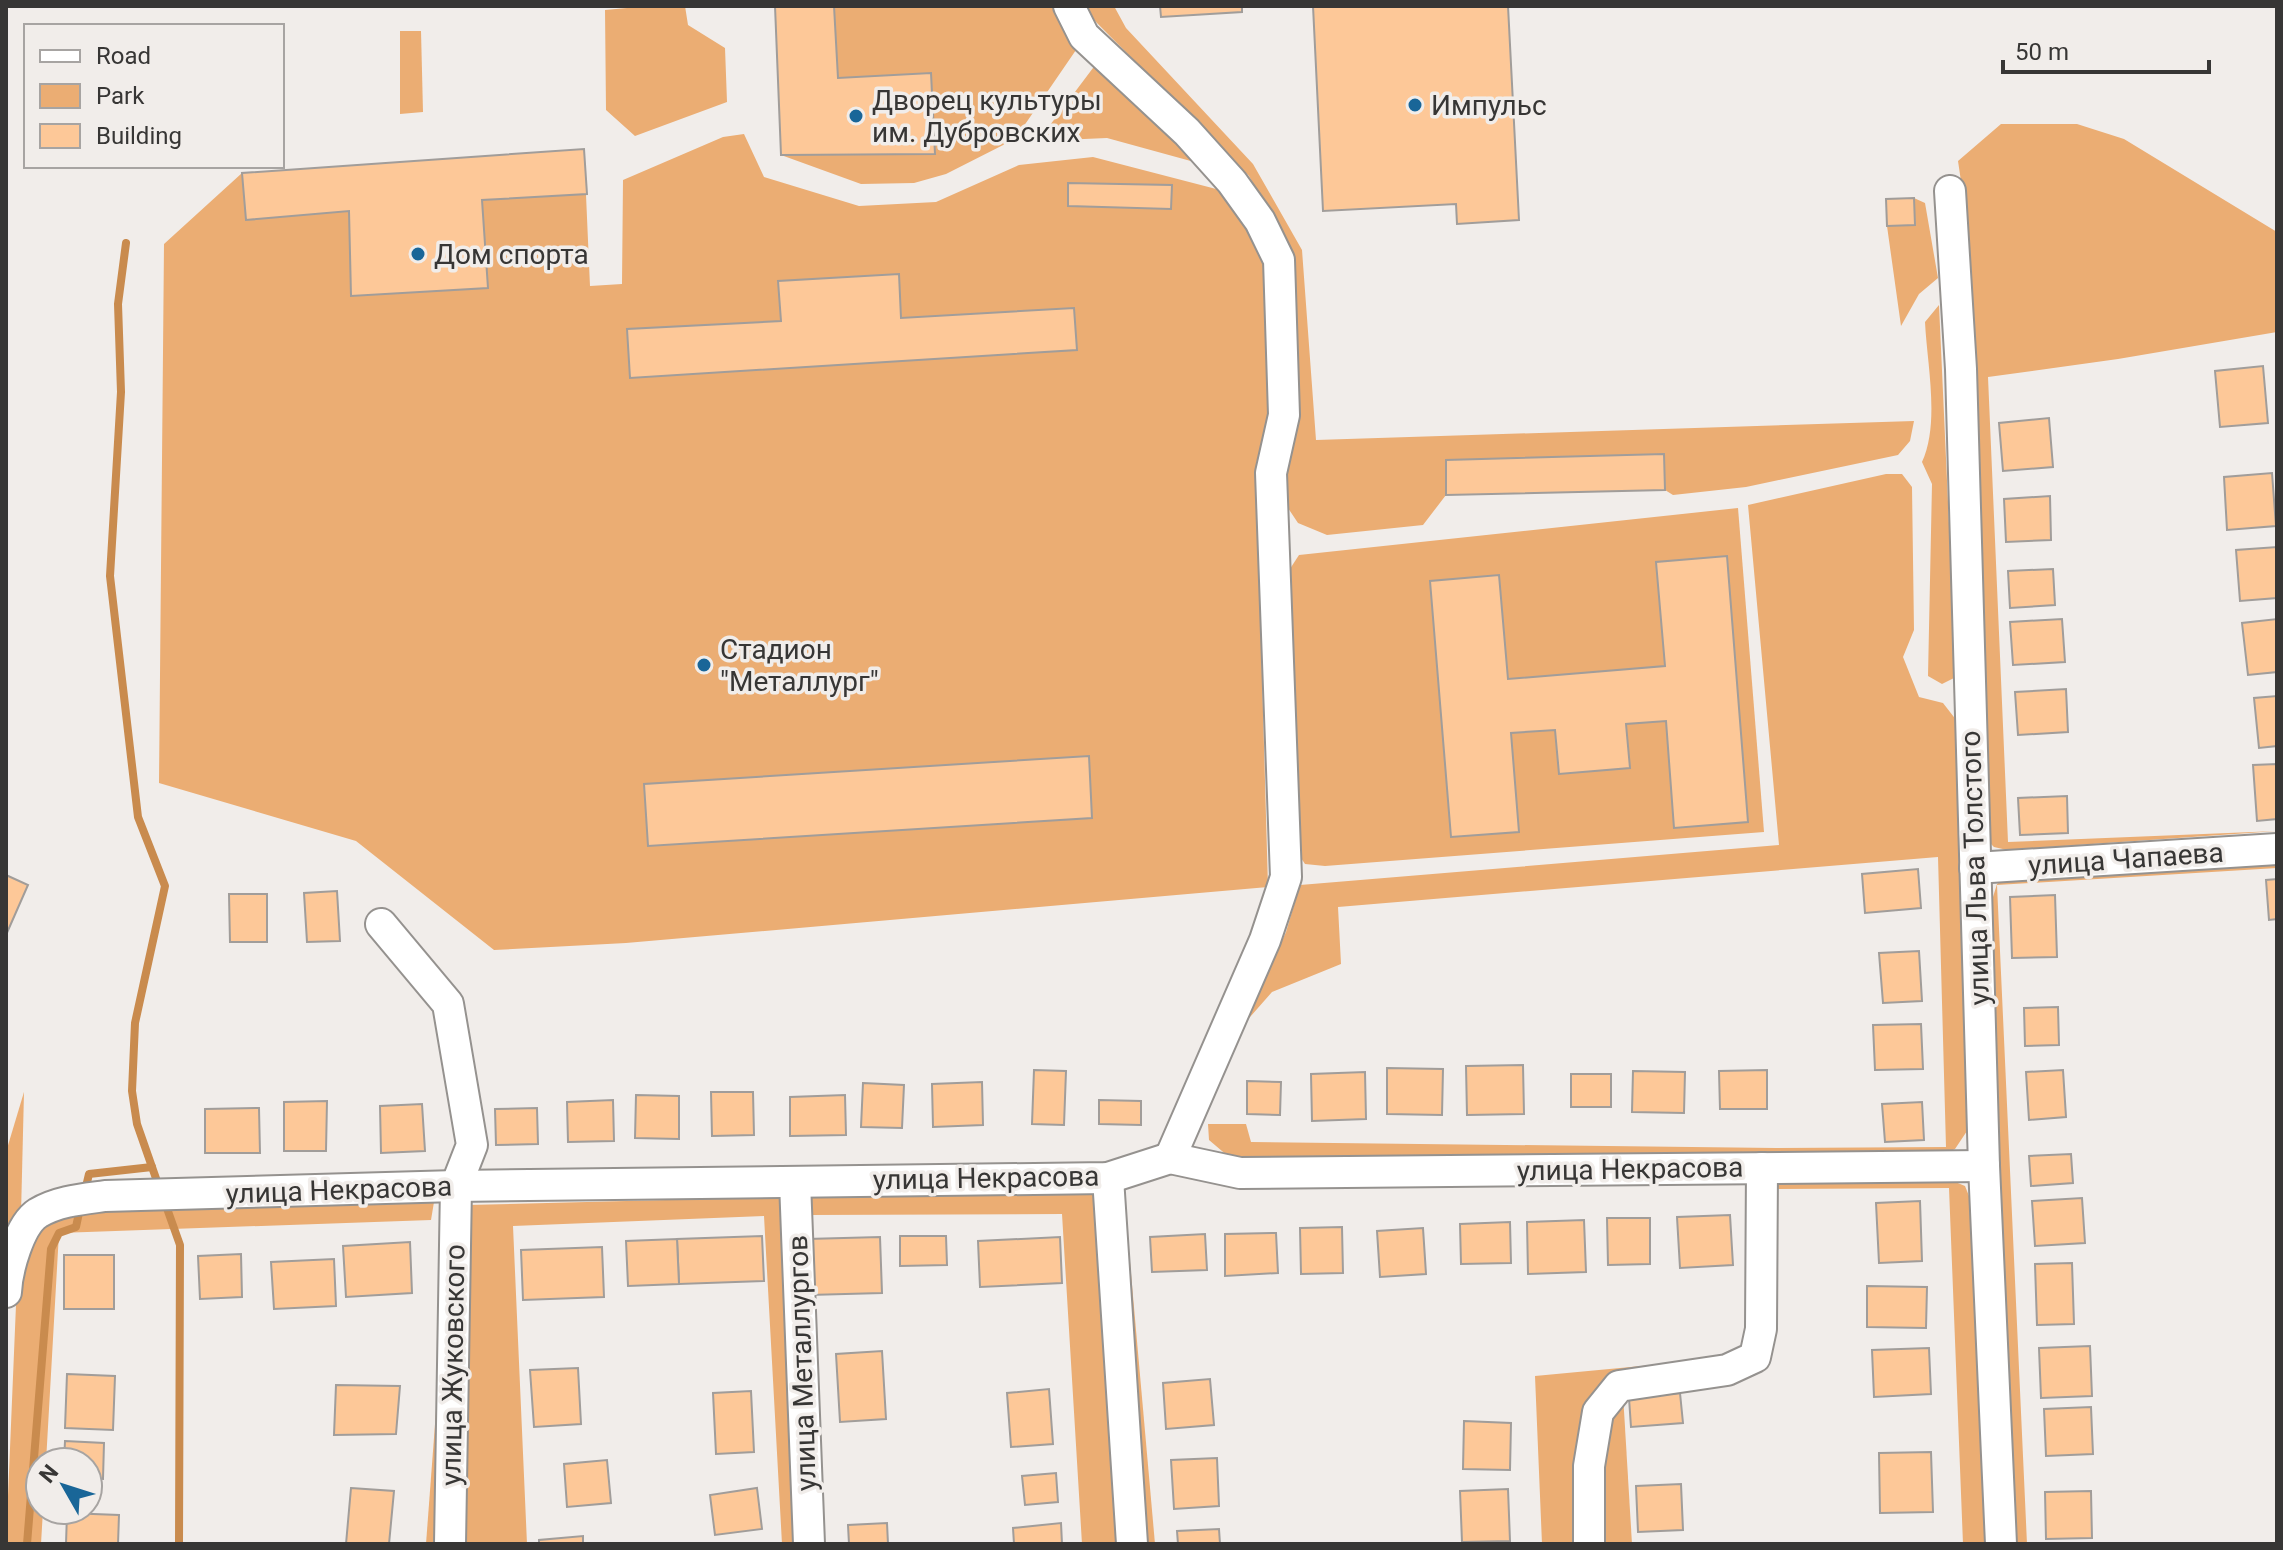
<svg xmlns="http://www.w3.org/2000/svg" width="2283" height="1550" font-family="Roboto,sans-serif">
<style>
.green{fill:#ebad73}
.lines{fill:none;stroke-linecap:round;stroke-linejoin:round}
.stream{stroke:#c98b4e;stroke-width:8}
.building{fill:#fdc898;stroke:#a19d9a;stroke-width:2}
.street-casing{stroke:#95928f;stroke-width:34}
.street{stroke:#fff;stroke-width:30}
.poi-dot{fill:#196698;stroke:#f1edea;stroke-width:3}
.labels{text-anchor:middle;dominant-baseline:central;stroke-width:7;stroke-linejoin:round;paint-order:stroke}
.poi-label{font-size:28px;fill:#373635;stroke:#f1edea;text-anchor:start}
.street-label{font-size:28px;fill:#373635;stroke:#f1edea}
</style>
<rect width="100%" height="100%" fill="#f1edea"/>
<!-- green -->
<g class="green">
<polygon points="649,6 685,6 688,25 725,48 727,102 635,136 606,110 605,10"/>
<polygon points="834,6 1054,6 1076,50 1015,139 946,174 914,183 861,184 781,155 935,153 931,73 838,78"/>
<polygon points="1087,6 1114,6 1126,28 1253,164 1302,250 1316,440 1914,421 1910,441 1898,455 1746,487 1673,495 1665,490 1664,454 1446,460 1446,495 1423,525 1327,535 1298,523 1286,505 1291,252 1249,176 1095,21"/>
<polygon points="400,31 421,31 423,112 400,114"/>
<polygon points="1096,64 1198,163 1107,138 1038,141"/>
<polygon points="2001,124 2077,124 2124,139 2277,232 2277,332 2118,359 1988,377 2008,842 2277,831 2007,850 1994,847 1985,838 1965,208 1958,161"/>
<polygon points="744,134 764,177 859,206 936,202 1019,165 1093,157 1220,190 1248,228 1266,270 1270,411 1256,464 1268,887 626,943 494,950 356,841 159,783 164,244 242,173 584,149 590,286 622,284 623,180 723,137"/>
<polygon points="1914,198 1925,203 1938,278 1919,294 1901,326 1887,226 1915,225"/>
<path d="M1939,305l17,372 -14,7 -14,-8 4,-192 -10,-22c18,-39 5,-98 3,-140z"/>
<polygon points="1886,474 1902,474 1912,487 1914,630 1903,657 1919,697 1943,703 1957,721 1967,1131 1955,1149 1942,1155 1263,1162 1229,1157 1209,1140 1208,1124 1246,1124 1251,1142 1776,1148 1946,1147 1938,857 1338,907 1341,964 1272,992 1243,1025 1286,932 1300,885 1779,845 1748,505"/>
<polygon points="1738,508 1764,832 1325,866 1305,864 1295,849 1286,575 1299,555"/>
<polygon points="2277,861 2277,868 1997,885 2027,1544 2014,1544 1996,1166 1989,910 1997,884 2008,876"/>
<polygon points="24,1092 21,1214 6,1244 6,1152"/>
<polygon points="1777,1179 1948,1179 1965,1186 1975,1211 1991,1544 1963,1544 1949,1188 1777,1189"/>
<polygon points="1098,1192 1120,1544 1082,1544 1062,1214 807,1215 805,1198"/>
<polygon points="781,1197 794,1544 782,1544 764,1216 513,1226 527,1544 465,1544 468,1205"/>
<polygon points="434,1202 431,1220 59,1233 46,1462 40,1462 40,1510 43,1510 41,1544 6,1544 17,1281 28,1247 46,1222 72,1212"/>
<polygon points="1125,1206 1155,1544 1143,1544"/>
<polygon points="1737,1357 1615,1378 1576,1544 1542,1544 1535,1376"/>
<polygon points="440,1358 435,1544 426,1544"/>
<polygon points="1623,1394 1632,1544 1601,1544 1604,1421"/>
</g>
<g class="lines">
<!-- stream -->
<g class="stream">
<polyline points="126,243 118,304 121,392 110,576 138,817 165,886 135,1023 132,1091 137,1124 159,1187"/>
<polyline points="85,1191 89,1174 152,1167"/>
<polyline points="164,1200 180,1245 179,1544"/>
<polyline points="27,1544 51,1249 59,1233 76,1227 80,1208"/>
</g>
</g>
<!-- building -->
<g class="building">
<polygon points="775,6 834,6 838,78 931,73 935,154 781,155"/>
<polygon points="1160,6 1242,6 1242,12 1161,17"/>
<polygon points="1313,6 1508,6 1519,220 1457,224 1456,204 1323,211"/>
<polygon points="584,149 587,194 482,200 488,288 351,296 349,211 246,220 242,173"/>
<polygon points="1068,183 1172,185 1171,209 1068,206"/>
<polygon points="1914,198 1915,225 1887,226 1886,199"/>
<polygon points="899,274 901,318 1074,308 1077,350 630,378 627,329 781,321 778,281"/>
<polygon points="2263,366 2268,423 2220,427 2215,371"/>
<polygon points="2049,418 2053,467 2003,471 1999,423"/>
<polygon points="1664,454 1665,490 1446,495 1446,460"/>
<polygon points="2272,473 2276,526 2227,530 2224,477"/>
<polygon points="2050,496 2051,540 2006,542 2004,499"/>
<polygon points="2277,547 2277,598 2240,601 2236,550"/>
<polygon points="1727,556 1748,822 1674,828 1666,721 1626,724 1630,768 1559,774 1555,730 1511,733 1519,832 1451,837 1430,581 1499,575 1508,679 1665,666 1656,562"/>
<polygon points="2053,569 2055,605 2010,608 2008,571"/>
<polygon points="2062,619 2065,662 2013,665 2010,622"/>
<polygon points="2277,619 2277,672 2248,675 2242,623"/>
<polygon points="2066,689 2068,732 2018,735 2015,692"/>
<polygon points="2277,696 2277,746 2259,748 2254,698"/>
<polygon points="1089,756 1092,818 648,846 644,784"/>
<polygon points="2277,764 2277,819 2257,821 2253,765"/>
<polygon points="2067,796 2068,833 2020,835 2018,798"/>
<polygon points="1918,869 1921,908 1865,913 1862,874"/>
<polygon points="6,875 28,885 6,935"/>
<polygon points="2277,879 2277,919 2269,920 2266,880"/>
<polygon points="337,891 340,941 307,942 304,893"/>
<polygon points="229,894 267,894 267,942 230,942"/>
<polygon points="2055,895 2057,957 2012,958 2010,897"/>
<polygon points="1919,951 1922,1001 1883,1003 1879,953"/>
<polygon points="2058,1007 2059,1045 2025,1046 2024,1008"/>
<polygon points="1921,1024 1923,1069 1875,1070 1873,1025"/>
<polygon points="1523,1065 1524,1114 1467,1115 1466,1066"/>
<polygon points="1387,1068 1443,1069 1442,1115 1387,1114"/>
<polygon points="1034,1070 1066,1071 1064,1125 1032,1124"/>
<polygon points="1767,1070 1767,1109 1720,1109 1719,1071"/>
<polygon points="2063,1070 2066,1117 2029,1120 2026,1072"/>
<polygon points="1633,1071 1685,1072 1684,1113 1632,1112"/>
<polygon points="1365,1072 1366,1119 1312,1121 1311,1074"/>
<rect x="1571" y="1074" width="40" height="33"/>
<polygon points="1247,1081 1281,1082 1280,1115 1247,1114"/>
<polygon points="982,1082 983,1125 933,1127 932,1084"/>
<polygon points="863,1083 904,1085 902,1128 861,1127"/>
<polygon points="711,1092 753,1092 754,1135 712,1136"/>
<polygon points="636,1095 679,1096 679,1139 635,1138"/>
<polygon points="845,1095 846,1135 790,1136 790,1097"/>
<polygon points="613,1100 614,1141 568,1142 567,1102"/>
<polygon points="1099,1100 1141,1101 1141,1125 1099,1124"/>
<polygon points="327,1101 326,1151 284,1151 284,1102"/>
<polygon points="1922,1102 1924,1140 1885,1142 1882,1104"/>
<polygon points="422,1104 425,1151 381,1153 380,1106"/>
<polygon points="259,1108 260,1153 205,1153 205,1109"/>
<polygon points="537,1108 538,1144 496,1145 495,1109"/>
<polygon points="2071,1154 2073,1183 2031,1186 2029,1156"/>
<polygon points="2082,1198 2085,1243 2035,1246 2032,1201"/>
<polygon points="1920,1201 1922,1261 1879,1263 1876,1203"/>
<polygon points="1730,1215 1733,1265 1680,1268 1677,1217"/>
<polygon points="1607,1218 1650,1218 1650,1264 1608,1265"/>
<polygon points="1584,1220 1586,1272 1528,1274 1527,1222"/>
<polygon points="1510,1222 1511,1263 1461,1264 1460,1224"/>
<polygon points="1342,1227 1343,1273 1301,1274 1300,1228"/>
<polygon points="1423,1228 1426,1274 1380,1277 1377,1231"/>
<polygon points="1276,1233 1278,1273 1225,1276 1225,1234"/>
<polygon points="1205,1234 1207,1270 1152,1272 1150,1237"/>
<polygon points="762,1236 764,1281 679,1284 677,1239"/>
<polygon points="900,1236 946,1236 947,1265 900,1266"/>
<polygon points="880,1237 882,1293 809,1295 807,1239"/>
<polygon points="1060,1237 1062,1283 980,1287 978,1241"/>
<polygon points="677,1239 679,1284 628,1286 626,1241"/>
<polygon points="410,1242 412,1293 346,1297 343,1246"/>
<polygon points="602,1247 604,1297 523,1300 521,1250"/>
<polygon points="241,1254 242,1297 200,1299 198,1256"/>
<rect x="64" y="1255" width="50" height="54"/>
<polygon points="334,1259 336,1306 274,1309 271,1262"/>
<polygon points="2072,1263 2074,1324 2037,1325 2035,1264"/>
<polygon points="1867,1286 1927,1287 1926,1328 1867,1327"/>
<polygon points="2090,1346 2092,1396 2041,1398 2039,1348"/>
<polygon points="1929,1348 1931,1394 1874,1397 1872,1350"/>
<polygon points="882,1351 886,1419 840,1422 836,1354"/>
<polygon points="578,1368 581,1424 534,1427 530,1370"/>
<polygon points="67,1374 115,1376 113,1430 65,1428"/>
<polygon points="1210,1379 1214,1425 1166,1429 1163,1383"/>
<polygon points="336,1385 400,1386 396,1434 334,1435"/>
<polygon points="1049,1389 1053,1444 1011,1447 1007,1393"/>
<polygon points="751,1391 754,1452 716,1454 713,1393"/>
<polygon points="1680,1393 1683,1423 1631,1427 1629,1398"/>
<polygon points="2091,1407 2093,1454 2046,1456 2044,1409"/>
<polygon points="1464,1421 1511,1423 1510,1470 1463,1469"/>
<polygon points="65,1441 104,1443 103,1479 88,1478 88,1462 64,1462"/>
<polygon points="1931,1452 1933,1512 1880,1513 1879,1453"/>
<polygon points="1217,1458 1219,1506 1174,1509 1171,1460"/>
<polygon points="607,1460 611,1503 567,1507 564,1464"/>
<polygon points="1056,1473 1058,1502 1025,1505 1022,1476"/>
<polygon points="1681,1484 1683,1530 1638,1532 1636,1486"/>
<polygon points="351,1488 394,1491 389,1544 346,1544"/>
<polygon points="757,1488 762,1529 715,1535 710,1495"/>
<polygon points="1508,1489 1510,1541 1462,1542 1460,1491"/>
<polygon points="2091,1491 2092,1538 2046,1539 2045,1492"/>
<polygon points="67,1513 119,1515 118,1544 66,1544"/>
<polygon points="887,1523 888,1544 849,1544 848,1525"/>
<polygon points="1061,1523 1062,1544 1014,1544 1013,1528"/>
<polygon points="1219,1529 1220,1544 1178,1544 1177,1531"/>
<polygon points="583,1536 583,1544 539,1544 539,1540"/>
</g>
<g class="lines">
<defs>
<g id="street">
<polyline points="1069,6 1084,36 1187,132 1232,182 1260,221 1279,260 1284,415 1271,473 1286,877 1265,940 1170,1158"/>
<polyline points="1950,191 1961,369 1984,1166 2001,1544"/>
<polyline points="1975,868 2277,849"/>
<polyline points="381,924 448,1004 472,1145 456,1186 450,1544"/>
<polyline points="1108,1178 1132,1544"/>
<polyline points="795,1182 809,1544"/>
<path d="M6,1292c1,-21 13,-67 32,-79 20,-12 45,-14 67,-17l351,-10 652,-8 62,-20 70,15 744,-7"/>
<polyline points="1589,1544 1589,1466 1598,1412 1619,1386 1727,1370 1755,1357 1761,1329 1762,1168"/>
</g>
</defs>
<!-- street casing -->
<use href="#street" class="street-casing"/>
<!-- street -->
<use href="#street" class="street"/>
</g>
<!-- markers -->
<g class="poi-dot">
<circle cx="1415" cy="105" r="8"/>
<circle cx="856" cy="116" r="8"/>
<circle cx="418" cy="254" r="8"/>
<circle cx="704" cy="665" r="8"/>
</g>
<g class="labels">
<!-- poi labels -->
<g class="poi-label">
<text x="872" y="100">Дворец культуры<tspan x="872" dy="32">им. Дубровских</tspan></text>
<text x="1431" y="105">Импульс</text>
<text x="434" y="254">Дом спорта</text>
<text x="720" y="649">Стадион<tspan x="720" dy="32">"Металлург"</tspan></text>
</g>
<!-- street labels -->
<g class="street-label">
<text transform="translate(2126 859) rotate(-4)">улица Чапаева</text>
<text transform="translate(1975 868) rotate(-92)">улица Льва Толстого</text>
<text transform="translate(1630 1169) rotate(-1)">улица Некрасова</text>
<text transform="translate(986 1178) rotate(-1)">улица Некрасова</text>
<text transform="translate(339 1190) rotate(-2)">улица Некрасова</text>
<text transform="translate(802 1363) rotate(-92)">улица Металлургов</text>
<text transform="translate(453 1365) rotate(-89)">улица Жуковского</text>
</g>
</g>
<!-- border -->
<rect width="2283" height="1550" fill="none" stroke="#373635" stroke-width="16"/>
<!-- legend -->
<rect x="24" y="24" width="260" height="144" fill="#f1edea" stroke="#a7a4a2" stroke-width="2"/>
<rect x="40" y="50" width="40" height="12" fill="#ffffff" stroke="#a7a4a2" stroke-width="2"/>
<text x="96" y="64" font-size="24" fill="#373635">Road</text>
<rect x="40" y="84" width="40" height="24" fill="#ebad73" stroke="#a7a4a2" stroke-width="2"/>
<text x="96" y="104" font-size="24" fill="#373635">Park</text>
<rect x="40" y="124" width="40" height="24" fill="#fdc898" stroke="#a7a4a2" stroke-width="2"/>
<text x="96" y="144" font-size="24" fill="#373635">Building</text>
<!-- north arrow -->
<g transform="translate(64 1486) rotate(309)"><circle r="38" fill="#f1edea" stroke="#a7a4a2" stroke-width="2"/>
<path d="M0-6L14 30L0 20L-14 30Z" fill="#196698"/>
<text y="-12" font-size="22" font-weight="bold" text-anchor="middle" fill="#373635">N</text>
</g>
<!-- scale -->
<path d="M2003 60v12h206v-12" fill="none" stroke="#373635" stroke-width="4"/>
<text x="2015" y="60" font-size="24" fill="#373635" stroke="#f1edea" stroke-width="6" paint-order="stroke">50 m</text>
</svg>
